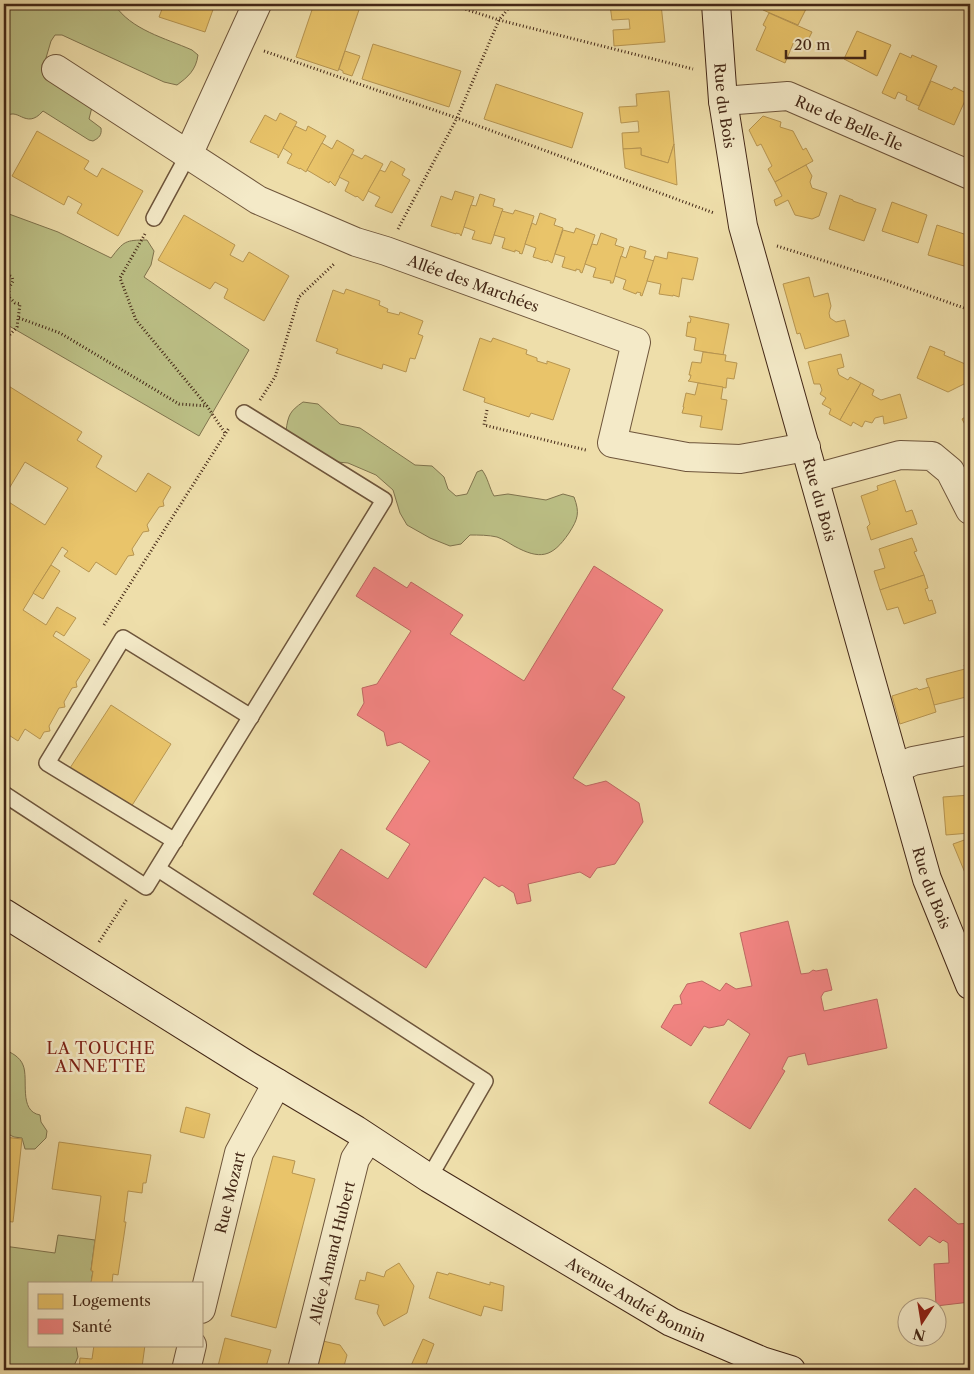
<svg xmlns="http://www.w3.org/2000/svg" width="974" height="1374" font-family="'Libre Caslon Text',serif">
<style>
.green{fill:#bcc086;stroke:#80744e}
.homes{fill:#e9c46a;stroke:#b79551}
.health{fill:#f28482;stroke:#be6862}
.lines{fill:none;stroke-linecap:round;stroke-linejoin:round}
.lane-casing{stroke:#6e553b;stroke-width:18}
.street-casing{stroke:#6e553b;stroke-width:30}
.secondary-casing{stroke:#432716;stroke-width:30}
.path{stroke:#432716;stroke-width:3;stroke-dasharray:1 2.5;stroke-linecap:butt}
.lane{stroke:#f4eac8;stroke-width:15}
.street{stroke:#f4eac8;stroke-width:28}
.secondary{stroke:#f4eac8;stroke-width:28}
.labels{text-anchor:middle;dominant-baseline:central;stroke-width:5;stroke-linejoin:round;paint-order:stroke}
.street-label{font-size:15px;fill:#432716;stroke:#f4eac8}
.neighbourhood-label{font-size:16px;letter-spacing:1px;fill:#7a1f14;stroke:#f4eac8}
</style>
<rect width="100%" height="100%" fill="#eedeaa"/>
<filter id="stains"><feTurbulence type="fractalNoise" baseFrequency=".004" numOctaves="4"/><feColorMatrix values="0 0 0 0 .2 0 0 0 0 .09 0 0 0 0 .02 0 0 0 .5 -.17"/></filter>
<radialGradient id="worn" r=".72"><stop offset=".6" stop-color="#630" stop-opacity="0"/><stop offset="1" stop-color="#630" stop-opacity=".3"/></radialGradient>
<!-- green -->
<g class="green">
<path d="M4,4h110c17,26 51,34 78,46l6,5c-2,15 -10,22 -21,30l-13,-3 -102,-47h-7l-4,6 -8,27 49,39 -3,12 12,9c1,7 -2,10 -8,13l-4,-1 -46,-29c-18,21 -26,-8 -39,8z"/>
<path d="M4,201l3,5 2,8 49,18 53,26c13,-17 14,-18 36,-18l7,11 -3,14 -7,12 105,73 -50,86 -195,-113z"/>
<path d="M303,402l15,2 22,20 20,4 55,37 17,1 12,11 4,12 8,7 11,-2 10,-22 5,-2c6,8 7,17 12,26l14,-2 38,6 17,-6 11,3c6,16 4,22 -5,36 -17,25 -29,27 -55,13 -5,-3 -11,-7 -17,-9 -8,-2 -19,-2 -27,-2l-9,9 -11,2 -20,-8 -23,-13 -7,-12 -7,-23 -17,-15 -28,-12 -11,-1 -20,-13 -11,-2 -20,-16c2,-16 4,-20 17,-29z"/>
<path d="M4,1050c7,2 16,7 19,15 6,14 -5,46 17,50l1,7 6,9 -1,7 -11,11h-10l-3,-11 -8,-1 -10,-5z"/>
<polygon points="58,1235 95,1240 91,1270 93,1271 91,1283 29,1283 29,1345 76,1345 78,1357 72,1370 4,1370 4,1246 55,1253"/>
</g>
<!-- homes -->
<g class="homes">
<polygon points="164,4 215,4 205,32 159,17"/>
<polygon points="314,4 361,4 338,71 296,57"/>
<polygon points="622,4 661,4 665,42 614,46 613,30 630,29 629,19 612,20 610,5"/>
<polygon points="766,4 805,4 807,7 798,25 763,10"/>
<polygon points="769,13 812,32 806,44 795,39 785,63 756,50 766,27 763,25"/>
<polygon points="857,31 891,45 877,76 844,59"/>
<polygon points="373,44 461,71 449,107 362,79"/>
<polygon points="345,51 360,56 352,76 343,73 343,71 339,69"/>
<polygon points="900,53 911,58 912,55 937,66 919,106 906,100 907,96 898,92 895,99 882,93"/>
<polygon points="931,81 952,90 954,87 968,94 954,125 918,109"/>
<polygon points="496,84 583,113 572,148 484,119"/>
<polygon points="669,91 674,144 668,163 641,155 641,148 623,149 622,133 639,132 638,121 621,123 619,107 637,106 636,94"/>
<polygon points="280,113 297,122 278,158 278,155 250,142 265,115 276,121"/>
<polygon points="763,116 781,122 780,127 793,131 803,150 806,148 813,161 775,182 768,169 772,166 761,144 757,146 749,130"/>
<polygon points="295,126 306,131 308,126 326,136 306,172 300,168 300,169 287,163 292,154 283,148"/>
<polygon points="37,131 89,161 84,169 97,177 102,168 143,191 118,236 77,213 82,204 68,196 64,205 12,176"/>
<polygon points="337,140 354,150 335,186 330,181 329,183 307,170 322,143 332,149"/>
<polygon points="674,144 677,185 625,168 623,149 641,148 641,155 668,163"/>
<polygon points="352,154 362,159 365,155 383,164 363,201 357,196 356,197 345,191 349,182 339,177"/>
<polygon points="391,161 405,169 402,175 410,180 392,213 375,206 380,197 368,191 380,170 385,172"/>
<polygon points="806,165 812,176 810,182 812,188 827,193 819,216 812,219 795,215 788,200 776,206 774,200 782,196 775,182"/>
<polygon points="455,191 474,197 461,236 460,234 456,233 456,234 431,226 441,196 452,200"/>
<polygon points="480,194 495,199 493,206 503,209 491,244 472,239 475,231 464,227 471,205 476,206"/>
<polygon points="840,195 853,200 853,201 876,209 864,241 829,229"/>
<polygon points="892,202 927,215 918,243 882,231"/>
<polygon points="515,210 534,216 522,254 519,253 520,252 515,250 515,252 502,248 505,238 494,235 502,211 513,214"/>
<polygon points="540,213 556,219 554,225 563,228 552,263 547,260 546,261 533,257 536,248 525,244 532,223 536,225"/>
<polygon points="184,215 235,245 230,255 243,262 249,252 289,276 264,321 224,298 228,289 215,282 210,289 158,260"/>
<polygon points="937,225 970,236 966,250 969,251 964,266 928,255"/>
<polygon points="576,228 595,235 582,273 580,272 580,270 576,269 576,271 562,267 565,257 555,254 563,230 574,233"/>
<polygon points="601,233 617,239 615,245 624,248 613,283 610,283 611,281 593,277 596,268 585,264 592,244 597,245"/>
<polygon points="630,246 646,251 644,258 654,261 642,296 640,295 641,293 637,292 636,294 623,289 626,280 615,276 621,256 626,258"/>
<polygon points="668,252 698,258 693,280 682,278 679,297 673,295 673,296 659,294 661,284 647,281 655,256 667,259"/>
<polygon points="809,277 814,297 828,293 831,306 829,313 830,318 836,322 845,320 849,336 805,349 800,333 797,334 783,284"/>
<polygon points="346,289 380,301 379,305 388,309 387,312 399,315 400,312 423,321 418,334 423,336 415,359 410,358 406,372 383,364 382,369 336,353 338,349 316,341 333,290 344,294"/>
<polygon points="689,316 729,324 723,355 694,350 696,338 686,336 688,322 690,323 691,319"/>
<polygon points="480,338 491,342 493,338 527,350 526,354 537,358 537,361 547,364 547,361 570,369 553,420 531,413 529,417 484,402 485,398 463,390"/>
<polygon points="930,346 945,352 944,355 970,366 970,381 948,392 917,378"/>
<polygon points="703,352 726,355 725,361 737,363 734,379 727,378 726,388 688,381 690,379 691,375 689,375 692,362 701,363"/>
<polygon points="841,354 844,367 837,369 839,375 848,380 850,377 861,383 840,420 829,414 831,409 822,404 826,398 820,394 822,390 820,384 814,384 808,362"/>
<polygon points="698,383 723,387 721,399 727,400 722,430 700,427 702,416 682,413 684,407 683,407 686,393 695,395"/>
<polygon points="861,383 874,390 872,395 881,400 900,394 907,418 884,424 883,416 875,418 872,423 865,421 862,427 853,422 851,426 840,420"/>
<polygon points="7,385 82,432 77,440 102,456 96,467 136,492 148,473 171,487 163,501 164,506 159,507 147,525 149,531 143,532 132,549 134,555 128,556 116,575 96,562 89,572 64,556 68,551 62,547 23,610 46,625 57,607 76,618 64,636 56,631 53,636 90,660 76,682 77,687 72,688 64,702 65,707 59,708 49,726 50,731 44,732 40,739 25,729 18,741 4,732 4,499 45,525 68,488 25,462 4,497 4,391"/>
<polygon points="970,414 970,434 962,419"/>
<polygon points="895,480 906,512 912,510 917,524 871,540 867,527 870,524 861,496 878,490 877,486"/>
<polygon points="912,538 917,551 914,552 924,575 880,590 874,571 885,568 879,549"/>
<polygon points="51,565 60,571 43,599 33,593"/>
<polygon points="924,575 928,588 925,589 929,601 932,600 936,613 904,624 898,607 887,610 880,590"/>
<polygon points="970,664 970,687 964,665"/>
<polygon points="965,669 970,687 970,696 934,705 926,679"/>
<polygon points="929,687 936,712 900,724 892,696 917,688 919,690"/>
<polygon points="111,705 171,744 131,807 70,768"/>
<polygon points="970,795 970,833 946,835 943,797"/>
<polygon points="970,838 970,879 968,880 953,844"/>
<polygon points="186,1107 210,1114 204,1138 180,1132"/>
<polygon points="4,1137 22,1139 13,1222 4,1221"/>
<polygon points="59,1142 151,1155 146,1183 143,1183 142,1193 128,1191 124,1222 126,1222 118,1275 113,1274 112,1283 91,1283 93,1271 91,1271 101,1196 52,1189"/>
<polygon points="273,1156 295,1161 292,1173 315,1179 276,1328 231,1316"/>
<polygon points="399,1263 414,1286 407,1313 384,1326 377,1313 379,1305 355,1299 360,1280 365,1281 367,1272 384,1277 386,1271"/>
<polygon points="437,1272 448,1275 449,1273 490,1285 490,1282 504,1286 502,1311 484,1306 481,1316 429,1298"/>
<polygon points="225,1338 271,1350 265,1370 217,1370"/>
<polygon points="423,1339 434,1344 424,1370 409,1370"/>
<polygon points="323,1341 340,1345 347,1355 344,1366 354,1369 354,1370 316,1370"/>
<polygon points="94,1345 145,1345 142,1367 124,1365 123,1370 79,1370 80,1358 92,1359"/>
</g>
<!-- health -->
<g class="health">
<polygon points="594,566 663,610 612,689 625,697 573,778 586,786 606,781 639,803 643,822 615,864 597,868 590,878 580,872 528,884 531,901 517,904 514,893 502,885 499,887 484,877 426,968 313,894 341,849 388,879 410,844 386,829 430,761 400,742 387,746 384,732 357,715 364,703 362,688 377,684 411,631 356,596 374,567 407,588 411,582 463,615 450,634 524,681"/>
<polygon points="788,921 801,974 809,973 813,970 816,971 827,969 832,990 824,992 821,997 824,1011 877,999 887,1048 808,1065 805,1053 788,1057 782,1069 785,1071 750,1129 709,1103 750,1034 728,1019 724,1025 709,1028 704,1026 691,1046 661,1027 674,1005 682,1004 680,996 687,984 702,981 720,991 726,983 736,989 752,986 740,933"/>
<polygon points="915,1188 958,1224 970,1223 970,1302 936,1306 934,1264 949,1263 948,1243 943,1240 940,1243 929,1236 920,1246 888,1220"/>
</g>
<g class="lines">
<defs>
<g id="lane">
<polyline points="154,218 188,155"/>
<polyline points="4,794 146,887 384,500 244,413"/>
<polyline points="175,841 47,763 123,638 251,717"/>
<polyline points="158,869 485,1081 429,1178"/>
</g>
<g id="street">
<path id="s1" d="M56,69l202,131 98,42 30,9 250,91 -24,101 75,14 53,2 66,-12"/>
<path id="s2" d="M723,101l65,-5 182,79"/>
<polyline points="188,155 257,4"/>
<polyline points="815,478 900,455 932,456 950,471 970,510"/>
<polyline points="896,769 913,761 970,750"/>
<path id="s3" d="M201,1309l38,-156 38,-70"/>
<polyline points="186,1370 192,1345"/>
<path id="s4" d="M302,1370l53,-211 13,-20"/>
</g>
<g id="secondary">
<path id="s5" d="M716,4l7,97 20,125 184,653 43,106"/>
<path id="s6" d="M4,913l243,152 109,65 73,48 242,144 91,39 29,9"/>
</g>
</defs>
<!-- lane casing -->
<use href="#lane" class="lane-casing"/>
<!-- street casing -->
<use href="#street" class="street-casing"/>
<!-- secondary casing -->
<use href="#secondary" class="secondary-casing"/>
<!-- path -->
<g class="path">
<polyline points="449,4 499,20 693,69"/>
<polyline points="264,51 457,118 714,213"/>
<polyline points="398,229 457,118 499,20 512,4"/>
<polyline points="145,234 120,278 136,320 207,406 225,433"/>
<polyline points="777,246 885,280 970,310"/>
<polyline points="4,272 12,277 13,281 9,288 9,297 15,303 20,304 17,327 4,341"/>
<polyline points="19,318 60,333 179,404 207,406"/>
<polyline points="260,400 275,377 299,297 335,263"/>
<polyline points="487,410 484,425 586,450"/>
<polyline points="104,625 229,428"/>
<polyline points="99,942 127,899"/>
</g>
<!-- lane -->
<use href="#lane" class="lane"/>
<!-- street -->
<use href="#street" class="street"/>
<!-- secondary -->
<use href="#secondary" class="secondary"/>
</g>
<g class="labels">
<!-- street labels -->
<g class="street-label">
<text stroke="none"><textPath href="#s5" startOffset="102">Rue du Bois</textPath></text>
<text stroke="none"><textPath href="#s2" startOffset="132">Rue de Belle-Île</textPath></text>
<text stroke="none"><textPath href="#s1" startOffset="472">Allée des Marchées</textPath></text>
<text stroke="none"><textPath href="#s5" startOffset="508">Rue du Bois</textPath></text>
<text stroke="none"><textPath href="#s5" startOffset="912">Rue du Bois</textPath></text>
<text stroke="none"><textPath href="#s3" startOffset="120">Rue Mozart</textPath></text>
<text stroke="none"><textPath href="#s4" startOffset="121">Allée Amand Hubert</textPath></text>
<text stroke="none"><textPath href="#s6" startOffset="741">Avenue André Bonnin</textPath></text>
</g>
<!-- neighbourhood labels -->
<g class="neighbourhood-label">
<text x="101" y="1048">LA TOUCHE<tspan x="101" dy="18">ANNETTE</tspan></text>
</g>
</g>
<!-- margin -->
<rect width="974" height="1374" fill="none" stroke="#eedeaa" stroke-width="20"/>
<rect x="5" y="5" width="964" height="1364" fill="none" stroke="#432716" stroke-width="2.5"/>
<rect x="10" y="10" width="954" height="1354" fill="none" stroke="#432716"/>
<!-- legend -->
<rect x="28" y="1282" width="175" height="65" fill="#f4eac8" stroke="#ad9c81"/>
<rect x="38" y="1294" width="25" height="15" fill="#e9c46a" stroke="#ad9c81"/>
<text x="72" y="1306" font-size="15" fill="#432716">Logements</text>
<rect x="38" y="1319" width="25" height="15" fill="#f28482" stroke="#ad9c81"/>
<text x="72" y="1332" font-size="15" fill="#432716">Santé</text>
<!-- north arrow -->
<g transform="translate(922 1322) rotate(192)"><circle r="24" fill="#f4eac8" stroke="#ad9c81"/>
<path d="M0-4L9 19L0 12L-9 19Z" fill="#8f2418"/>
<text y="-8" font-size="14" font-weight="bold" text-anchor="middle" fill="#432716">N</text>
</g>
<!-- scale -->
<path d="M786 50v8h79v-8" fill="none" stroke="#432716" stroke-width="2.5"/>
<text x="794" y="50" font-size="15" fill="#432716" stroke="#f4eac8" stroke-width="4" paint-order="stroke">20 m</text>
<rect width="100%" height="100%" filter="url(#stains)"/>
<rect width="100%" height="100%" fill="url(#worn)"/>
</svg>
